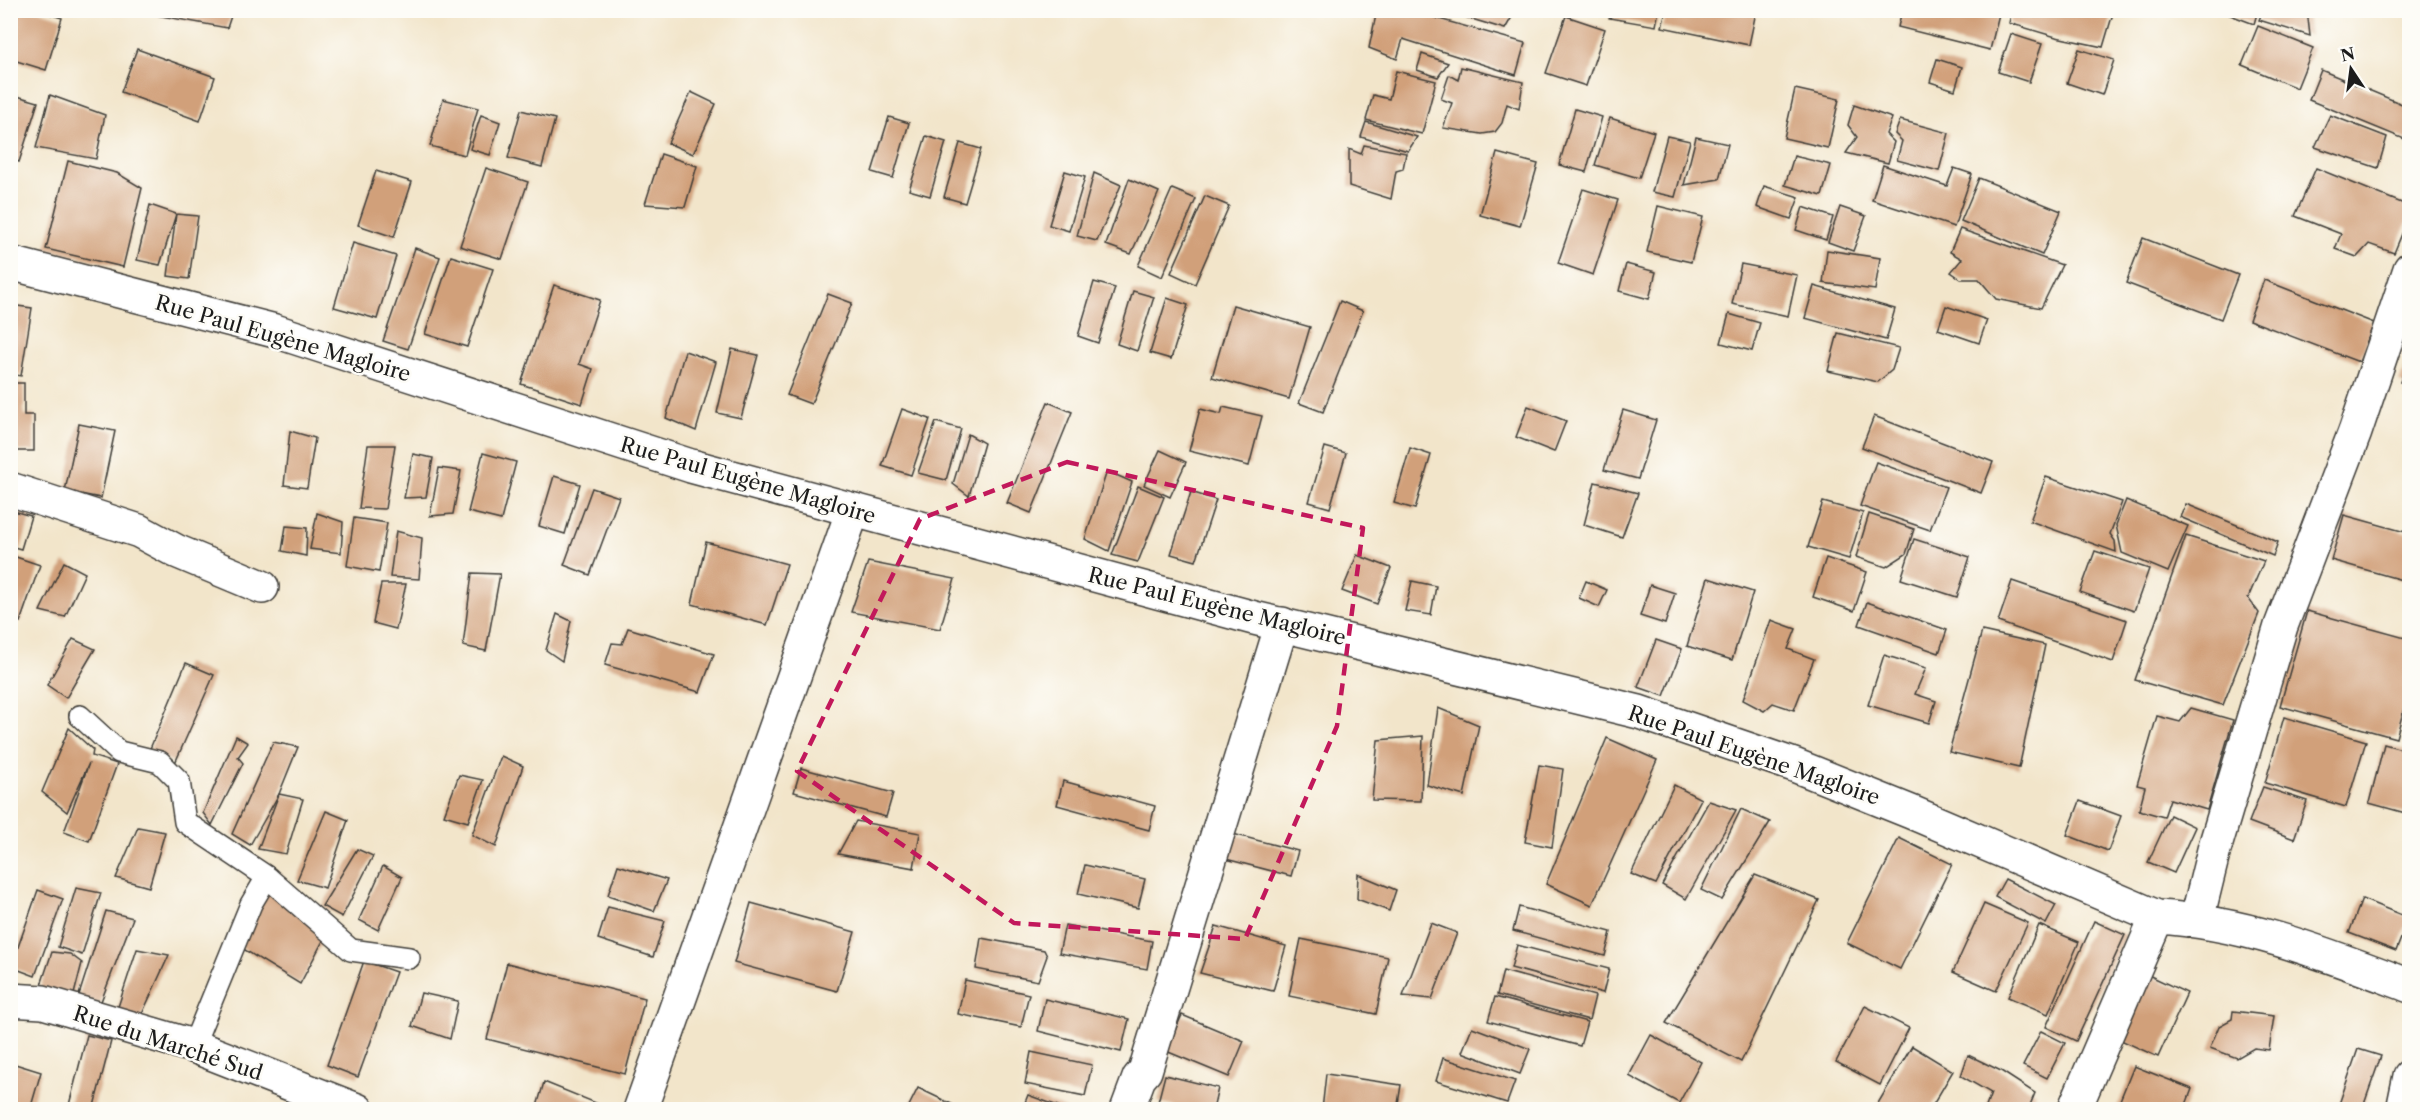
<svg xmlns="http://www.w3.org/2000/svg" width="2420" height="1120" font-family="'Libre Caslon Text',serif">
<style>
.building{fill:#d1a07a}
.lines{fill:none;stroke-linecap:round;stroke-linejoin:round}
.lane-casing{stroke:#3c3a36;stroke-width:24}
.street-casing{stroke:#3c3a36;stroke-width:36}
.lane{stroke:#fff;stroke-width:21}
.street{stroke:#fff;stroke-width:33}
.marked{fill:none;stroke:#c2185b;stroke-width:4.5;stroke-dasharray:12 8;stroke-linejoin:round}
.labels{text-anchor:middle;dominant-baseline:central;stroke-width:5;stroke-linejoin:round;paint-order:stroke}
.street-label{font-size:21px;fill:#1c1c1c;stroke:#fdfcf7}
</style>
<rect width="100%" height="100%" fill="#fdfcf7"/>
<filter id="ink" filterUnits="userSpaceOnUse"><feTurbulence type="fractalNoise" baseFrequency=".0167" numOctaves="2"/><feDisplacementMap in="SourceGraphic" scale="12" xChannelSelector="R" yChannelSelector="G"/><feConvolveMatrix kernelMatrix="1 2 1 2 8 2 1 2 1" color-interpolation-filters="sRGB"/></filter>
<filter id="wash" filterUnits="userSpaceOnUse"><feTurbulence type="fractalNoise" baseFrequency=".008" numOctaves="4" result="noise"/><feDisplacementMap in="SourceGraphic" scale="24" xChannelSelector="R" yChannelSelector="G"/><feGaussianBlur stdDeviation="1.35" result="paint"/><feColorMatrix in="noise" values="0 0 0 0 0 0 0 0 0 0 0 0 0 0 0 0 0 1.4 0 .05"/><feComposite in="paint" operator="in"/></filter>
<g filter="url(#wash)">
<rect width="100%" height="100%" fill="#f2e5ca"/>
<g id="blocks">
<!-- building -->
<g class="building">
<polygon points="10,10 37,10 62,18 46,70 10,59"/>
<polygon points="159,10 233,10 227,28 156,15"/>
<polygon points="1377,10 1407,10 1525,43 1516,75 1403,39 1397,59 1369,48"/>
<polygon points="1442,10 1516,10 1505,29"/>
<polygon points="1610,10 1659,10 1656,26 1609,18"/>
<polygon points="1666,10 1756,12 1749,45 1662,27"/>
<polygon points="1902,10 2000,10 1990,50 1898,27"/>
<polygon points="2012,10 2114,10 2103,47 2056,37 2009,23"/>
<polygon points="2217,10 2258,10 2254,24"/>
<polygon points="2263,10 2307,10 2310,36 2259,20"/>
<polygon points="1566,16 1605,29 1586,86 1546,73"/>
<polygon points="2258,26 2313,48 2297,88 2242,65"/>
<polygon points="2011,34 2042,44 2029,82 1998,72"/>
<polygon points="137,49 215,77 200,121 121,92"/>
<polygon points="2079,49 2114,60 2102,95 2067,83"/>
<polygon points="1422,54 1448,63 1438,77 1417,70"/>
<polygon points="1937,59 1962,67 1955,90 1930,82"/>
<polygon points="1461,67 1523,82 1519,109 1507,104 1502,123 1495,132 1482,134 1443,128 1452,103 1441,99 1449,75 1458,80"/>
<polygon points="2321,70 2409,107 2409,141 2309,100"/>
<polygon points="1396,71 1436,81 1422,134 1366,120 1373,95 1389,99"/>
<polygon points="1795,89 1839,99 1828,148 1784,138"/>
<polygon points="691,92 716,104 693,154 668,143"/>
<polygon points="50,95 105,115 96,159 36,148"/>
<polygon points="17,96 38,102 19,162 10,159 10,114"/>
<polygon points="443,99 478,108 465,155 430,146"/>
<polygon points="1854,105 1892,118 1886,134 1894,142 1888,163 1846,153 1857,137 1848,125"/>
<polygon points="1575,109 1602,117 1586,172 1559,165"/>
<polygon points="521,110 555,119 542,167 508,158"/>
<polygon points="481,115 500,122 490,155 470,149"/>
<polygon points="2330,115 2387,137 2378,168 2315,147"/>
<polygon points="889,117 909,123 893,178 872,172"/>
<polygon points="1610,118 1654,132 1639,178 1595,165"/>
<polygon points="1900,120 1949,133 1939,171 1897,160 1902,141 1895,134"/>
<polygon points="1366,122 1417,137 1408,151 1361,137"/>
<polygon points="926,136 946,142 930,196 909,190"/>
<polygon points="1667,136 1690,141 1675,197 1652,192"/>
<polygon points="1696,137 1728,144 1719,179 1684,185"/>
<polygon points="960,143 981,149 965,203 944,197"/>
<polygon points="1364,145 1406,153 1403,169 1396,171 1391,199 1349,186 1349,149 1361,154"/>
<polygon points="1497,153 1538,164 1520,226 1480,215"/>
<polygon points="661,154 697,166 685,207 645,204"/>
<polygon points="1794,156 1831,165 1822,196 1785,185"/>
<polygon points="68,161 117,173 142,188 123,267 46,249"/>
<polygon points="1883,165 1947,186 1954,168 1972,174 1954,227 1872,200"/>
<polygon points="486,168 528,182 502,259 460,246"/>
<polygon points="2316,168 2409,206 2409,217 2394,253 2369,244 2357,257 2335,249 2341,234 2295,216"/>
<polygon points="376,171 412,182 394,237 358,225"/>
<polygon points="1065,171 1085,177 1069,231 1049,225"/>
<polygon points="1094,173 1121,185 1097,241 1077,236"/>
<polygon points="1979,178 2061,211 2042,255 1961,221"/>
<polygon points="1129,179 1159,192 1131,254 1106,245"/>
<polygon points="1764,186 1799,197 1791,219 1757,207"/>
<polygon points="1172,189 1196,199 1162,277 1138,266"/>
<polygon points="1583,189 1618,200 1593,275 1558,263"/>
<polygon points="1205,196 1229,206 1195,284 1171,273"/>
<polygon points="150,205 176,214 198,216 189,279 168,276 176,214 160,265 137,260"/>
<polygon points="1658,206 1703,217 1691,262 1647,252"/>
<polygon points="1803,207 1833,217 1826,240 1796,230"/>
<polygon points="1840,207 1866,216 1853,251 1828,242"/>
<polygon points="1960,229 2062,265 2041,308 1996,299 1979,279 1961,279 1951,272 1962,259 1950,252"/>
<polygon points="2143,238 2238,275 2221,319 2126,283"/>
<polygon points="353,243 396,256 377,319 334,307"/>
<polygon points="415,248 440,257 408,349 383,341"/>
<polygon points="1827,250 1880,258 1875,290 1823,283"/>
<polygon points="451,256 493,269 467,347 425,334"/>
<polygon points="1626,264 1656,272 1649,299 1619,291"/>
<polygon points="1741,264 1797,275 1788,316 1732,304"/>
<polygon points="2264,280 2374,323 2359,362 2249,320"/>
<polygon points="1094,282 1115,288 1098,343 1078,336"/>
<polygon points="554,285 600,300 579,364 593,369 582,404 521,384"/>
<polygon points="1814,286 1895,309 1886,340 1805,318"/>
<polygon points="1133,291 1154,297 1137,351 1117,344"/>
<polygon points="828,294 852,303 811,404 787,395"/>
<polygon points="1167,298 1188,305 1171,359 1150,353"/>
<polygon points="1340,301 1363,311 1323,412 1299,403"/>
<polygon points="10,305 32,308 21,376 10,374"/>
<polygon points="1233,305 1310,327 1289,399 1212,377"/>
<polygon points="1946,306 1987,320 1979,343 1938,329"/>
<polygon points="1729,314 1760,323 1752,351 1721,343"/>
<polygon points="1838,333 1899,348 1892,370 1878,382 1828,371"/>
<polygon points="732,349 758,355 741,418 717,413"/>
<polygon points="685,351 716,362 696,431 666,418"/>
<polygon points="2409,358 2409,385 2400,382"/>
<polygon points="10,383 24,383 24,415 34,415 34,451 10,451"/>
<polygon points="1048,402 1072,412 1031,513 1007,503"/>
<polygon points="1528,406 1566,421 1554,452 1516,437"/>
<polygon points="1223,407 1262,416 1249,466 1189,451 1200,409 1221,414"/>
<polygon points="902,409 930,419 911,475 882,466"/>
<polygon points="1623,410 1656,420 1638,479 1604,470"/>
<polygon points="1874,416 1993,462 1981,493 1862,447"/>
<polygon points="936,422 961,429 946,480 918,473"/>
<polygon points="79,424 115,431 101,498 65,491"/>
<polygon points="290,431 315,438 307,488 284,485"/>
<polygon points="968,434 984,443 969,496 953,484"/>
<polygon points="368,445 395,445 385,509 359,508"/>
<polygon points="1325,447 1346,453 1330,508 1309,502"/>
<polygon points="1410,448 1431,455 1415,509 1394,503"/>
<polygon points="1160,450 1186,462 1170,497 1144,485"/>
<polygon points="483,453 516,462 501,520 468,512"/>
<polygon points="413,454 433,458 426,497 404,498"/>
<polygon points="1876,462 1946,487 1930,530 1860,506"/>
<polygon points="439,468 461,471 453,514 430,516"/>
<polygon points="1107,471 1132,482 1109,551 1085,539"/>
<polygon points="554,476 580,484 565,534 539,526"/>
<polygon points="2046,477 2122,502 2110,534 2115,541 2116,552 2030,521"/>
<polygon points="1595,482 1638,493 1622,537 1584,525"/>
<polygon points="1138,486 1164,497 1138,562 1112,555"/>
<polygon points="592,488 619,497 590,575 564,565"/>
<polygon points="1191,492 1216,500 1196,561 1171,554"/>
<polygon points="2126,500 2188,526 2168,572 2122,553 2116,525"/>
<polygon points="1823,502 1863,513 1849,559 1808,547"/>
<polygon points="2186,504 2278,542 2273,556 2180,517"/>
<polygon points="10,510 31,516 21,549 10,546"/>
<polygon points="317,513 343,522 341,553 310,549"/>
<polygon points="1869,514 1914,529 1906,554 1886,567 1856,557"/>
<polygon points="2344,515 2409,533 2409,582 2331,560"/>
<polygon points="354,518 387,523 379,572 347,566"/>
<polygon points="286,526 307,528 306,556 282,551"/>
<polygon points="396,531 422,538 419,579 390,577"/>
<polygon points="2186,536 2264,561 2248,598 2259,613 2223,705 2135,680"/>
<polygon points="1914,539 1970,557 1957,597 1901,579"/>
<polygon points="706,542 787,564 767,625 692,604"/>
<polygon points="2095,551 2149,569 2134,611 2080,592"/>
<polygon points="10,555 40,565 20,622 10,619"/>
<polygon points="1357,555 1391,568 1377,604 1342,591"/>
<polygon points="1826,558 1867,572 1854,611 1813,597"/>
<polygon points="64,562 85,573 65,617 40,611"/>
<polygon points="868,562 955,579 940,629 851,612"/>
<polygon points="472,573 500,574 486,651 463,646"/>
<polygon points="1708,578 1753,592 1732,660 1687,646"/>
<polygon points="1412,581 1436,586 1431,615 1405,611"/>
<polygon points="1586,581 1607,590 1599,607 1579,598"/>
<polygon points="2012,581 2127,620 2113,662 1998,622"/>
<polygon points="381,584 406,584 396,629 373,623"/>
<polygon points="1650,585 1675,593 1665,624 1640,616"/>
<polygon points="1867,602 1947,630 1939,653 1859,625"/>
<polygon points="2307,611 2409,639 2409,690 2396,738 2280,706"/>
<polygon points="557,614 571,621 562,661 546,650"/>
<polygon points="1771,620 1796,629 1788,649 1814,659 1794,710 1773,703 1764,711 1743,700"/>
<polygon points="628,628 714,654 700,692 605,665 612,643 622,644"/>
<polygon points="1982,631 2045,645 2019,768 1949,752"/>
<polygon points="73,639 95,649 66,698 47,685"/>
<polygon points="1656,640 1682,649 1664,696 1638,687"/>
<polygon points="1884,655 1926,668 1915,694 1936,701 1929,723 1868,705"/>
<polygon points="186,663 214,675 175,763 149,751"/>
<polygon points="1438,708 1479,725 1464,796 1427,785"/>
<polygon points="2191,708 2233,720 2207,810 2170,799 2164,817 2139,810 2145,787 2137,785 2157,716 2180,722"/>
<polygon points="2284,717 2366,741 2346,807 2265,783"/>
<polygon points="69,728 93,750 92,756 117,764 89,841 64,832 89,763 67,812 42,792"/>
<polygon points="236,736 248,743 238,757 243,763 212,825 203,813"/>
<polygon points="1423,736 1421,801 1372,800 1378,740"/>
<polygon points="1607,738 1657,760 1592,905 1546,884"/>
<polygon points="273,742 298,747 279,794 250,845 232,834"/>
<polygon points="2384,744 2409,751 2409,814 2369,803"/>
<polygon points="501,756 523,766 496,847 472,835"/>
<polygon points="1539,765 1563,769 1552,847 1525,842"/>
<polygon points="801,768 893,793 886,817 794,792"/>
<polygon points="459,775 483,780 468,822 444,815"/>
<polygon points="1063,781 1155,806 1149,830 1057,805"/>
<polygon points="1674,785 1701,799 1656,884 1631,874"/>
<polygon points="2263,787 2307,801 2294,839 2249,822"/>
<polygon points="279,794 303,799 286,854 258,849"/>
<polygon points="1709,801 1736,810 1686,899 1662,885"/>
<polygon points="2080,801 2121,816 2108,851 2067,835"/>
<polygon points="1741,809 1770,822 1722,900 1701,890"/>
<polygon points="326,811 348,820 325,888 297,880"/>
<polygon points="2170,815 2195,827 2174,873 2148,862"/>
<polygon points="856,821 920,833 914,868 838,854"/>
<polygon points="138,827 165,832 149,887 116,878"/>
<polygon points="1229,833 1298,851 1291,876 1222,858"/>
<polygon points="1899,838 1952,864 1900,969 1847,943"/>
<polygon points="357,849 373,856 342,917 322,906"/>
<polygon points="618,865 667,880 654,911 608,895"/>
<polygon points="1085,865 1145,879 1138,908 1078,894"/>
<polygon points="383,866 402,877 378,930 359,920"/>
<polygon points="1358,874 1396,890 1389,911 1357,899"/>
<polygon points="1755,875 1819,900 1741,1062 1666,1023"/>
<polygon points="2005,879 2056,905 2046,924 1995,897"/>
<polygon points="76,888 101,893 82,955 58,947"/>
<polygon points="265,888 326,935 300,984 240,947"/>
<polygon points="38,890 63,899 35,976 11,967"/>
<polygon points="2362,899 2409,918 2396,951 2349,933"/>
<polygon points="751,903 855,932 837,991 734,963"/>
<polygon points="1984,904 2028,923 1996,991 1953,972"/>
<polygon points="608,907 665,921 653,957 598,939"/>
<polygon points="1519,907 1611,932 1605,956 1513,931"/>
<polygon points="106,911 133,918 100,1004 78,998"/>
<polygon points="2094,921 2125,935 2076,1041 2046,1027"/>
<polygon points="1431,923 1457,933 1432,999 1403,996"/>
<polygon points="1065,925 1152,941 1147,969 1059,953"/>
<polygon points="2039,925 2079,942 2048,1014 2008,997"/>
<polygon points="1216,926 1286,946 1273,991 1200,973"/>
<polygon points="981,938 1044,950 1047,956 1038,981 976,969"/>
<polygon points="1301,939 1388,957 1376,1014 1289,996"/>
<polygon points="1517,945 1609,969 1603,993 1511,968"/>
<polygon points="137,949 169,955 137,1025 115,1016"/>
<polygon points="52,952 70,954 82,963 71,1006 37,997"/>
<polygon points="364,961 396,972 358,1077 327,1065"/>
<polygon points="507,963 645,998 625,1074 487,1039"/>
<polygon points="1503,971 1595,996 1589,1020 1497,995"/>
<polygon points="2144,973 2187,993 2158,1057 2114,1037"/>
<polygon points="965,980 1029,994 1021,1027 958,1014"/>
<polygon points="421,993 458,1001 450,1039 412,1026"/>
<polygon points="1495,997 1587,1022 1580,1046 1488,1021"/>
<polygon points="1045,999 1129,1019 1121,1052 1038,1031"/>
<polygon points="1865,1006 1909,1028 1880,1085 1836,1062"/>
<polygon points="2233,1011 2274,1016 2269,1050 2254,1048 2237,1058 2210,1048 2219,1026 2232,1019"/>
<polygon points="1182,1015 1244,1041 1229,1077 1166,1051"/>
<polygon points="1472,1027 1530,1049 1520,1074 1462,1052"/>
<polygon points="2041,1031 2065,1043 2047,1078 2023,1066"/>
<polygon points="87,1035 111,1041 93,1110 69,1105"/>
<polygon points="1651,1035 1701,1062 1679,1103 1629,1076"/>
<polygon points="1912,1046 1953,1071 1930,1110 1874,1110"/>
<polygon points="2358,1049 2381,1056 2362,1110 2337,1110"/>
<polygon points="1031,1052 1092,1065 1085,1096 1025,1084"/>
<polygon points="1968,1055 2001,1071 2035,1093 2028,1110 1991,1110 1986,1107 1991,1093 1961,1076"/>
<polygon points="1443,1058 1515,1081 1507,1103 1436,1081"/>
<polygon points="12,1063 41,1072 30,1110 10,1110"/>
<polygon points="2134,1066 2192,1089 2184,1110 2116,1110"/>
<polygon points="1326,1074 1401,1085 1397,1110 1322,1110"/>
<polygon points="1165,1075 1218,1088 1213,1110 1189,1110 1158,1102"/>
<polygon points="544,1082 601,1105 598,1110 536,1110"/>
<polygon points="918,1088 964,1110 907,1110"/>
<polygon points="1028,1095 1066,1109 1066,1110 1022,1110"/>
<polygon points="2044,1104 2054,1110 2040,1110"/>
</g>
</g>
</g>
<g filter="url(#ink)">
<use href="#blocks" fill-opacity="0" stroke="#3c3a36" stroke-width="1.5"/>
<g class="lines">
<defs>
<g id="lane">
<polyline points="80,716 119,752 160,762 179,781 185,822 267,877 351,950 409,958"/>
<polyline points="193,1046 251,904 267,877"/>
</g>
<g id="street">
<path d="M10,263l265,68 416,135 563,152 385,94 155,53 117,47 246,105c89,5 171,38 253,69"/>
<polyline points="10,489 139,531 176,551 262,587"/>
<polyline points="2197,919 2214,850 2281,626 2355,432 2410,269"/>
<polyline points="10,1000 43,1002 193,1046 357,1110"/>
<polyline points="640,1110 853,510"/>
<polyline points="1127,1110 1139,1078 1145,1071 1282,624"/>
<polyline points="2074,1110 2157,917"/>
<polyline points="2403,1110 2410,1076"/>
</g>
</defs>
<!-- lane casing -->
<use href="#lane" class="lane-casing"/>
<!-- street casing -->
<use href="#street" class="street-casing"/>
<!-- lane -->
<use href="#lane" class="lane"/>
<!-- street -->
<use href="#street" class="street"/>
</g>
</g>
<!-- marked area -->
<path class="marked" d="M1067,462l296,66 -26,198 -92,213 -231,-16 -217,-152 123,-252z"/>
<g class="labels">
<!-- street labels -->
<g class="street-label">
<text transform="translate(283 338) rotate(16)">Rue Paul Eugène Magloire</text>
<text transform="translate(748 480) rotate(16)">Rue Paul Eugène Magloire</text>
<text transform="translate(1217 606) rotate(14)">Rue Paul Eugène Magloire</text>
<text transform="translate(1754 755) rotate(19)">Rue Paul Eugène Magloire</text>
<text transform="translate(168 1043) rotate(18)">Rue du Marché Sud</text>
</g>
</g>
<!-- margin -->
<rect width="2420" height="1120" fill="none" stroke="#fdfcf7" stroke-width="36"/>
<!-- north arrow -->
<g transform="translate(2351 69) rotate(347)" stroke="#fdfcf7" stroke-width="4.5" paint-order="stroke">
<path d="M0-4.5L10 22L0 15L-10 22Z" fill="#1c1c1c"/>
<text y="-9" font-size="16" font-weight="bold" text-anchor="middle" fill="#1c1c1c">N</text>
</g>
</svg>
